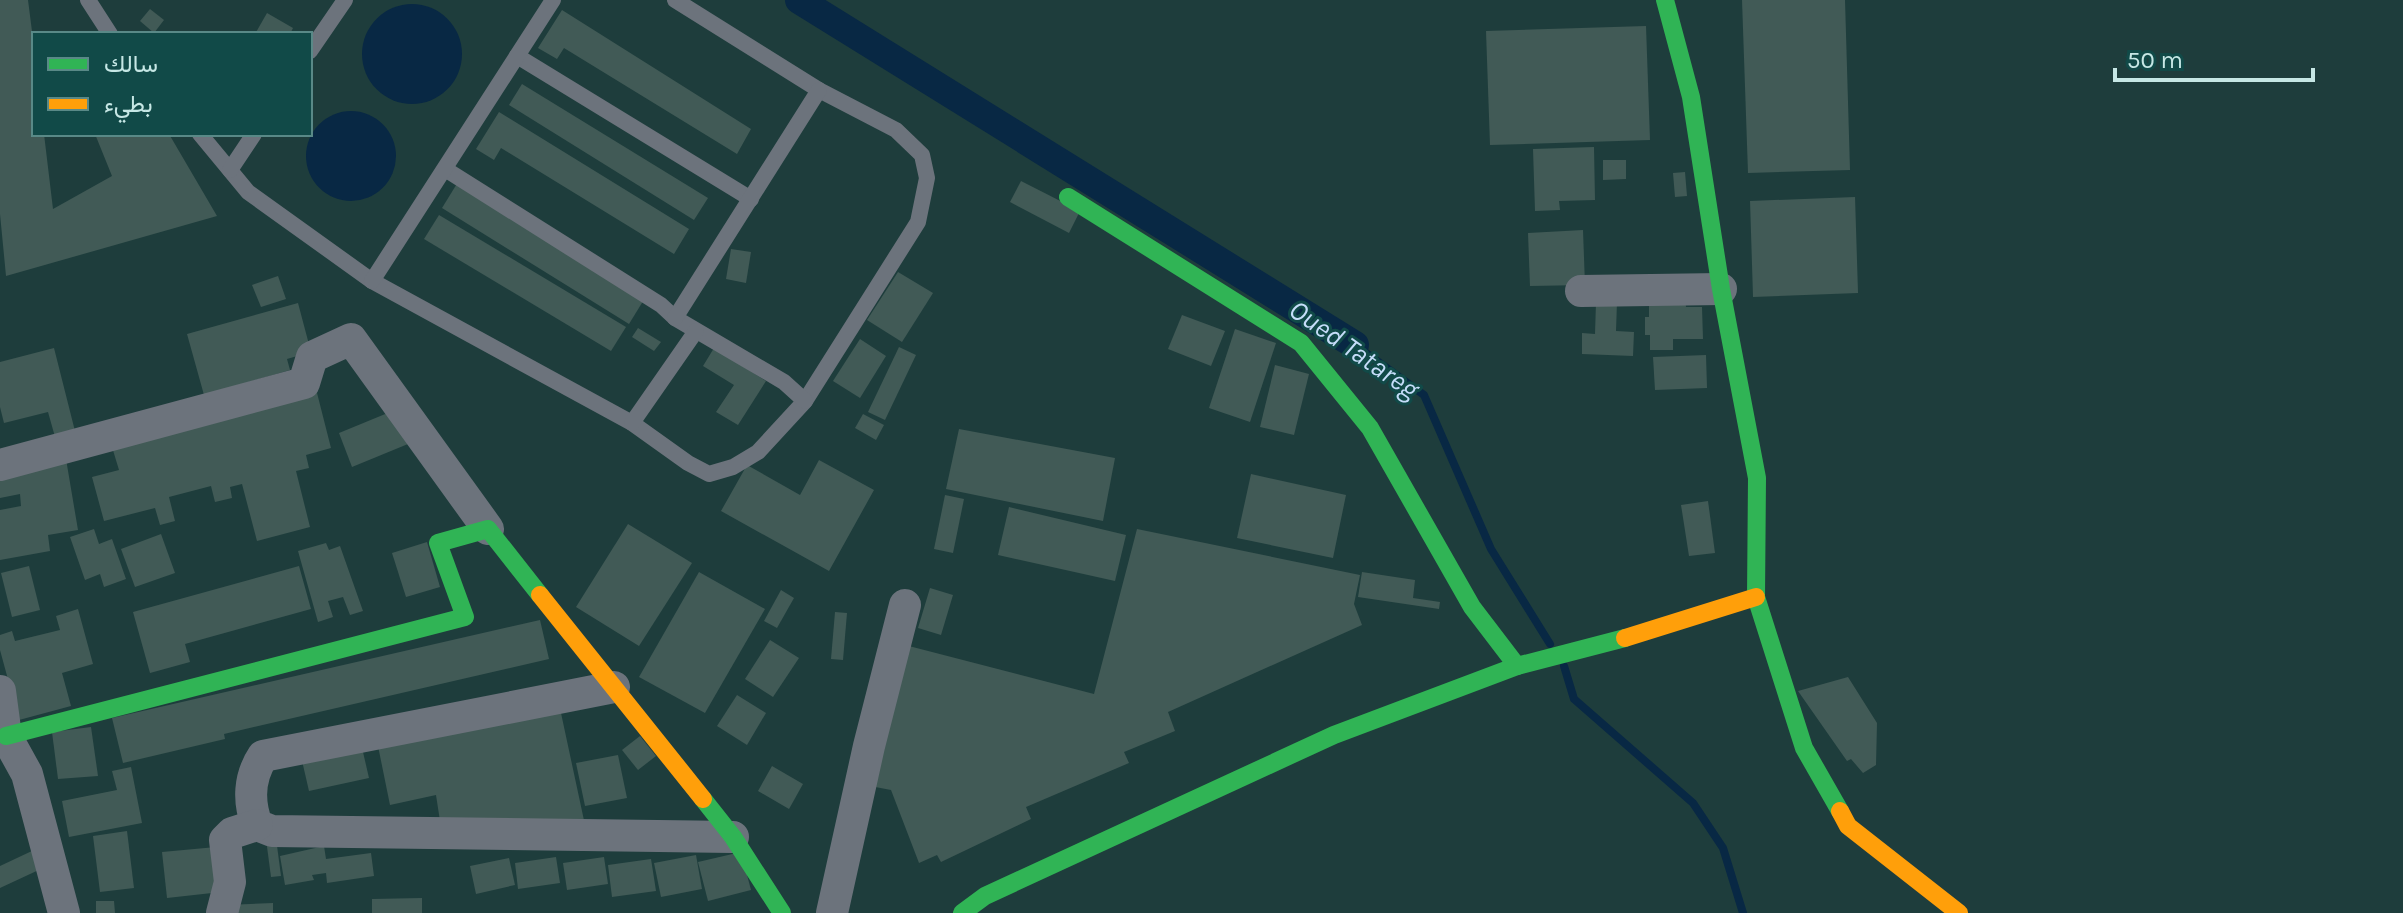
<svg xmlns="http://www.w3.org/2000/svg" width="2403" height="913" font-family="Karla,Vazirmatn,sans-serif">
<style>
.water{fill:#082844}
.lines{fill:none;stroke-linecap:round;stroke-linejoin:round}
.stream{stroke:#082844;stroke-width:8}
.canal{stroke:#082844;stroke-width:28}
.building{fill:#415a56}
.lane{stroke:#6c737c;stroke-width:16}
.street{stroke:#6c737c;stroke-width:32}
.fast{stroke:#30b455;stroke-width:18}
.slow{stroke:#ff9f0a;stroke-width:18}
.labels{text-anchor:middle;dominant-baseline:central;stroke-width:6;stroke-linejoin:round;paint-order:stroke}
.water-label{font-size:28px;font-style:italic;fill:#c5ddf9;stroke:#114a48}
</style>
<rect width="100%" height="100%" fill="#1e3d3c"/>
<!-- water -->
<g class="water">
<circle cx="412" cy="54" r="50"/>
<circle cx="351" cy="156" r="45"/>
</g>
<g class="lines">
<!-- stream -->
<g class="stream">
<polyline points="1355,345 1424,395 1491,549 1550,644"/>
<polyline points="1564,666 1574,699 1693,803 1723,848 1743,913"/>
</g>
<!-- canal -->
<polyline class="canal" points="799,0 1355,345"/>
</g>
<!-- building -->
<g class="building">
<polygon points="0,0 28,0 34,47 34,134 44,134 53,209 112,176 95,134 169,134 217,216 6,276 0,214"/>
<polygon points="1742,0 1845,0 1850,170 1748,173"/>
<polygon points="150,9 164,20 154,33 140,21"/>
<polygon points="562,10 751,129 737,154 564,48 557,59 538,48"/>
<polygon points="267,13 293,28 290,34 255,34"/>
<polygon points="1646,26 1650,140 1490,145 1486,31"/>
<polygon points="522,84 708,198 694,220 509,105"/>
<polygon points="499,112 689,229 674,254 501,148 494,160 476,149"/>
<polygon points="1594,147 1595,200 1559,201 1560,210 1535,211 1533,149"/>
<polygon points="1603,160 1626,160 1626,179 1603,180"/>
<polygon points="1685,172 1687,196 1675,197 1673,173"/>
<polygon points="1021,181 1080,211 1069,233 1010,202"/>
<polygon points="458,182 645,298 629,324 442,208"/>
<polygon points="1855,197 1858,293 1753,297 1750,201"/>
<polygon points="439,215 626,327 611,351 424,239"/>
<polygon points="1583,230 1585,285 1530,286 1528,233"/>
<polygon points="731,249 751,252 746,283 726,279"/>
<polygon points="898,272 933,293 902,342 867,320"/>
<polygon points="278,276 286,299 261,307 252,285"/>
<polygon points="1685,298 1686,307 1702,307 1703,339 1673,339 1673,350 1650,350 1650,335 1645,335 1645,317 1649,317 1649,299"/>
<polygon points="1596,302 1617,302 1616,331 1634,332 1633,356 1582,354 1582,333 1595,334"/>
<polygon points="298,303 311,352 287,359 290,370 204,395 187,334"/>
<polygon points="1182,315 1225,331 1211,366 1168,349"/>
<polygon points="638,328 661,342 654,351 632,337"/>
<polygon points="1235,329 1276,343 1250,422 1209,408"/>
<polygon points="860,339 886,356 860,398 833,381"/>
<polygon points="899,347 916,355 885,420 868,412"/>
<polygon points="54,348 77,439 57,444 48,412 4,423 0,407 0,362"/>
<polygon points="714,348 766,381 738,425 716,412 734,385 703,366"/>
<polygon points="1706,355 1707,388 1655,390 1653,357"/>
<polygon points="1275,365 1309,374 1294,435 1260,427"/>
<polygon points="316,389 331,448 306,455 309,468 296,471 310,527 257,541 242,484 230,487 232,498 215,502 211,486 169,497 175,521 160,525 155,508 104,521 92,477 119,470 112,447"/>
<polygon points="395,410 408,444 352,467 339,433"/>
<polygon points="863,414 884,425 876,440 855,428"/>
<polygon points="959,429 1115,458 1103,521 946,489"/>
<polygon points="66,459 78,530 48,535 50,551 0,560 0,510 21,506 20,494 0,498 0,471"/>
<polygon points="819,460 874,490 829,571 721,511 747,465 800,495"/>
<polygon points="1251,474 1346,495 1333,558 1237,538"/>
<polygon points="945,495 964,499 953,553 934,549"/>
<polygon points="1708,501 1715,553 1689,556 1681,505"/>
<polygon points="1009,507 1126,535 1115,581 998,555"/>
<polygon points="628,524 692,563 639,646 576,607"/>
<polygon points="94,529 99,544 112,539 126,579 104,587 100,574 85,580 70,537"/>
<polygon points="1137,529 1360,575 1354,604 1362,625 1168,712 1175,731 1124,752 1129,763 1026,807 1031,819 941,862 937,855 919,863 891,790 870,786 905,645 1094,694"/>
<polygon points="161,534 175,573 135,587 121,549"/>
<polygon points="427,542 440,587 406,597 392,553"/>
<polygon points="326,543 329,550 340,546 363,611 350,615 343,597 328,601 333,617 318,622 298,551"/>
<polygon points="29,566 40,610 12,617 1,573"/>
<polygon points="299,566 311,609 185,644 190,662 150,673 133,612"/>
<polygon points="699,572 765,609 705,713 639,677"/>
<polygon points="1362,572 1415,580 1413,598 1440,602 1439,609 1358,597"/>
<polygon points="930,588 953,595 941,635 918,628"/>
<polygon points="781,590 794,598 777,628 764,621"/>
<polygon points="78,609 93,664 62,673 71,706 19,720 0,650 0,635 12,631 15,641 60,630 56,616"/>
<polygon points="835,612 847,613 843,660 831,659"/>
<polygon points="540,620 549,659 224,734 225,739 123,763 112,718"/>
<polygon points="770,640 799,658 773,697 745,679"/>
<polygon points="1848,677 1877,723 1876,765 1863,773 1851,759 1847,761 1798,691"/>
<polygon points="737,695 766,713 747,745 717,726"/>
<polygon points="561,713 585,825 440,821 436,795 390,805 378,746"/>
<polygon points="91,727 98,776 58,779 52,732"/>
<polygon points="640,736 656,756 638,770 622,750"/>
<polygon points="360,739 369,778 309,791 300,752"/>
<polygon points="618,755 627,798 585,806 576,763"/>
<polygon points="772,766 803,784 789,809 758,791"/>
<polygon points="131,767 142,823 69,837 62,801 117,790 112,771"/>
<polygon points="127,831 134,888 100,892 93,836"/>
<polygon points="276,838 281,876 271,877 266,839"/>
<polygon points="324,846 326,859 371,853 374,876 327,883 326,873 312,875 314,880 285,885 280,856"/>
<polygon points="216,847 221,892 167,898 162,852"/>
<polygon points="34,850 43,868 0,888 0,866"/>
<polygon points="741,852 751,890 708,901 698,862"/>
<polygon points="696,855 702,889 661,897 654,863"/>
<polygon points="556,857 560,883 518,889 515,863"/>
<polygon points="604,857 608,884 567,890 563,863"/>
<polygon points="509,858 515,885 476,894 470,866"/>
<polygon points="651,859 656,891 612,897 608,865"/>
<polygon points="422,898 422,913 372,913 372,899"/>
<polygon points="96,901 114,901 115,913 96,913"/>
<polygon points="273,903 273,913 228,913 227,905"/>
</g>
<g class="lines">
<!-- lane -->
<g class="lane">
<polyline points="88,0 110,34"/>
<polyline points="310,51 345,0"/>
<polyline points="517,56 751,199"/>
<polyline points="200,134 248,192 372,281 632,423 688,463 709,474 733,467 758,452 805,401 918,222 927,178 922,155 896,130 819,90 675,0"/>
<polyline points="445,169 661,305 675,318 784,382 805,401"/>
<polyline points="230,170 254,134"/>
<polyline points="372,281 553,0"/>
<polyline points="675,318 819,90"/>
<polyline points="632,423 696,331"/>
</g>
<!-- street -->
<g class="street">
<polyline points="1581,291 1721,289"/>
<polyline points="0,465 304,383 312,357 351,339 488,529"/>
<path d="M614,687l-351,69c-14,21 -15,45 -6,69l15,6 461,6"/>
<polyline points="0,691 6,736 27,774 64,913"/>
<polyline points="222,913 230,882 225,840 232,833 257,825"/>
<polyline points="832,913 869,746 905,605"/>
</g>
<!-- fast -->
<g class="fast">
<polyline points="1665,0 1691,97 1721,289 1757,478 1756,597 1804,748 1840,811"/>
<polyline points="1068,197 1301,343 1370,428 1472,607 1517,666"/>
<polyline points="6,736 465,617 438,543 488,529 540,595"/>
<polyline points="703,799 733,837 782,913"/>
<polyline points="962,913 985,896 1334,735 1517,666 1625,638"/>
</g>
<!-- slow -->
<g class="slow">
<polyline points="540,595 703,799"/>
<polyline points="1625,638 1756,597"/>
<polyline points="1840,811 1848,826 1959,913"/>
</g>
</g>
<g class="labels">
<!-- water labels -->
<g class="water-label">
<text transform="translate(1354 349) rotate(35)">Oued Tatareg</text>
</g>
</g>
<!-- legend -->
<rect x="32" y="32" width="280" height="104" fill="#114a48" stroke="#598987" stroke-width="2"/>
<rect x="48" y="58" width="40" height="12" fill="#30b455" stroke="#598987" stroke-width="2"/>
<text x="104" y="72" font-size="24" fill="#c6e7e5">سالك</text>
<rect x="48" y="98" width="40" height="12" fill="#ff9f0a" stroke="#598987" stroke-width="2"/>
<text x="104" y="112" font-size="24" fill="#c6e7e5">بطيء</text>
<!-- scale -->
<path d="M2115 68v12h198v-12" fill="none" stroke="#c6e7e5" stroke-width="4"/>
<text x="2127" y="68" font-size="24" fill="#c6e7e5" stroke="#114a48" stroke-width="6" paint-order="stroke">50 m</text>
</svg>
